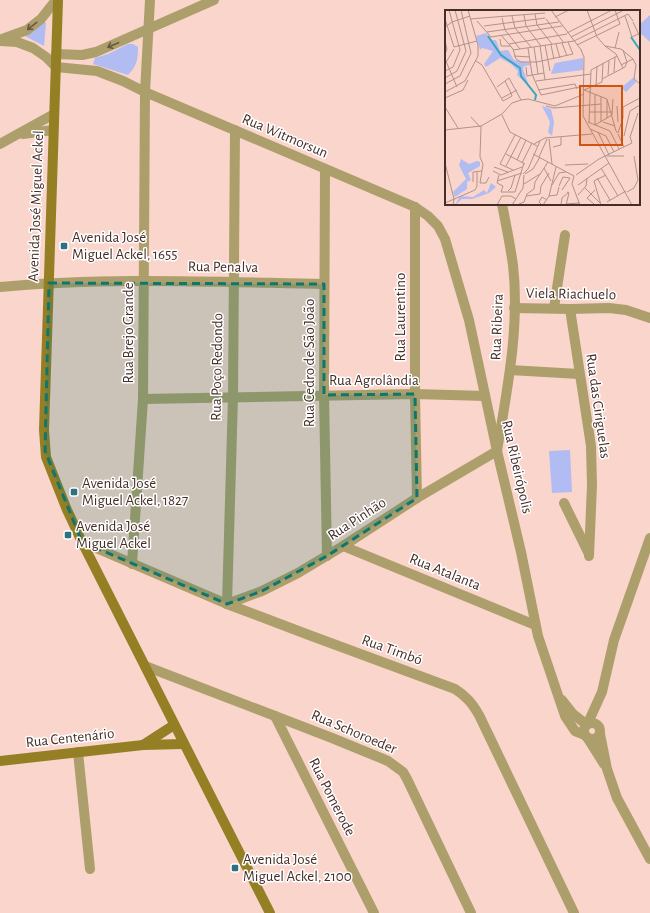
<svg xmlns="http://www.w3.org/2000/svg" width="650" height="913" font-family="'Alegreya Sans',sans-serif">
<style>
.green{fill:#b1bcf3}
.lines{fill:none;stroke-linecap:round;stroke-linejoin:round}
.street{stroke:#ad9f6b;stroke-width:10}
.secondary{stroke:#957f25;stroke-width:10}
.oneway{stroke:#6a563f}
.marked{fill:#0f766e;fill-opacity:0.2;stroke:#0f766e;stroke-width:3;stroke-dasharray:8 5;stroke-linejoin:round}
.poi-dot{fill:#2e7282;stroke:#fff;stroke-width:1.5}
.labels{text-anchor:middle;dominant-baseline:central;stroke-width:3;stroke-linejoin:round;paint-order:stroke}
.street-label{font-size:15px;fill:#462e28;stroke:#fff}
.poi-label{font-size:15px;fill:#462e28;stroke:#fff;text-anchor:start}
.inset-river{fill:none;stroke:#3ba5bd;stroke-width:2}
.inset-road{fill:none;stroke:#b2928a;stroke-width:1}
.view{fill:#d05310;fill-opacity:0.15;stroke:#d05310;stroke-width:2}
.inset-edge{fill:none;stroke:#462e28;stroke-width:2}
</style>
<rect width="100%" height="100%" fill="#fad5cb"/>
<!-- green -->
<g class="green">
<polygon points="650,15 650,42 639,32 639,25"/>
<polygon points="43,21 46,23 44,46 25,36"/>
<path d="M128,44h5l5,3c0,12 -1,19 -10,28l-35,-11 2,-6 13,-4z"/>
<polygon points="570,450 572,492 552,493 549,451"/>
</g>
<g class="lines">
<!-- street -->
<g class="street">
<polyline points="2,39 27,30 41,19 56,0"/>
<polyline points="0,41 17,42 33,48 46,57 56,67 97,71 123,81 145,92 415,207 428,216 438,226 445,239 469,320 497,451 521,552 538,636 565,716 575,731 585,735"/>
<polyline points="56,54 82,55 96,52 214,0"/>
<polyline points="23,134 53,130"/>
<polyline points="0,144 54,114"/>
<polyline points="325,169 324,395 327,556"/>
<polyline points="415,207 415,394 417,498"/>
<path d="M0,287c108,-10 216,-5 324,-3"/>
<polyline points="514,308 570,309 609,308 626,310 650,318"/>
<polyline points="554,308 565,235"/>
<polyline points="570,309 591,446 592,485 589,556"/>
<polyline points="510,370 579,374"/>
<polyline points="143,399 415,394 485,396"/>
<polyline points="564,503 589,554"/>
<path d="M82,542l145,62 82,31 146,54c11,7 17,14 24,26l95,198"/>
<polyline points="343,546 535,625"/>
<polyline points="132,564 143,399 145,92 150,0"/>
<path d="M227,604l35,-13 36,-18 45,-27 74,-48 80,-47c10,-61 23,-124 16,-186 -3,-21 -7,-41 -11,-61"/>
<polyline points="227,604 233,397 235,130"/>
<polyline points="145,666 332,738 388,761 403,772 407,779 471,913"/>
<polyline points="562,700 573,714 587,725 602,692 614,640 650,538"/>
<polyline points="275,716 374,913"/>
<circle cx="592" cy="731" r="8"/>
<polyline points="600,734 607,769 617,798 650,859"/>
<polyline points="587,737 604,764"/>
<polyline points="78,752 90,869"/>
</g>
<!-- secondary -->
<g class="secondary">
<polyline points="58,0 44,430 46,457 67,510 82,542 270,913"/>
<polyline points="143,745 174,725"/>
<polyline points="0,761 143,745 183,744"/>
</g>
</g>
<!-- one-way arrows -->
<defs><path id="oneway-shaft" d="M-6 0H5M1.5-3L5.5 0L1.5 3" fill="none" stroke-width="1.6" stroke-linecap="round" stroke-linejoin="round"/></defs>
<g class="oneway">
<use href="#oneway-shaft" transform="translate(32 26) rotate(142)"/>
<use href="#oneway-shaft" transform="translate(113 45) rotate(157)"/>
</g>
<!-- marked area -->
<path class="marked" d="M49,283l275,1v111l91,-1 2,104 -90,58 -65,35 -35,13 -145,-62 -37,-91z"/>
<!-- markers -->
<g class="poi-dot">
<rect x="60" y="242" width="8" height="8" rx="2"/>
<rect x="70" y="488" width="8" height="8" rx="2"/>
<rect x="64" y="531" width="8" height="8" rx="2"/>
<rect x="231" y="864" width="8" height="8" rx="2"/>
</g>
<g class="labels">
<!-- street labels -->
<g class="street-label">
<text transform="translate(285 136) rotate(23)">Rua Witmorsun</text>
<text transform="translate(36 206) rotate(-88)">Avenida José Miguel Ackel</text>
<text transform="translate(223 267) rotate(1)">Rua Penalva</text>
<text transform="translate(571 294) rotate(1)">Viela Riachuelo</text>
<text transform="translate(400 317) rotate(-90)">Rua Laurentino</text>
<text transform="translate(497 327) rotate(-88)">Rua Ribeira</text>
<text transform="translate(128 333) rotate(-90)">Rua Brejo Grande</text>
<text transform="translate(309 363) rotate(-90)">Rua Cedro de São João</text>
<text transform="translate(217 367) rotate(-89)">Rua Poço Redondo</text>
<text x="374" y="380">Rua Agrolândia</text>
<text transform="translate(598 406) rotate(82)">Rua das Ciriguelas</text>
<text transform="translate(517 467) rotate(77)">Rua Ribeirópolis</text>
<text transform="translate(357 519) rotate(-33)">Rua Pinhão</text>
<text transform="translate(445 572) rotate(22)">Rua Atalanta</text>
<text transform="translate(392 650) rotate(20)">Rua Timbó</text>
<text transform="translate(354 732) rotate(23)">Rua Schoroeder</text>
<text transform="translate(70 738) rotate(-6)">Rua Centenário</text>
<text transform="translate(332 797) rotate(63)">Rua Pomerode</text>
</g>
<!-- poi labels -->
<g class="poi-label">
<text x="72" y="237">Avenida José<tspan x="72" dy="17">Miguel Ackel, 1655</tspan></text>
<text x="82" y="483">Avenida José<tspan x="82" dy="17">Miguel Ackel, 1827</tspan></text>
<text x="76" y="526">Avenida José<tspan x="76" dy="17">Miguel Ackel</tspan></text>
<text x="243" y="859">Avenida José<tspan x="243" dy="17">Miguel Ackel, 2100</tspan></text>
</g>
</g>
<!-- overview -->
<g transform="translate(445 10)">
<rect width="195" height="195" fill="#fad5cb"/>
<path d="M41,23l6,7h4l4,11 8,-1 6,10 16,3v2l-6,1 -1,3 6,17 -12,-11 1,-4 -7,-7 -11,-6 -14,9 -2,-3 9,-13 -11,-3 -2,2 -4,-14zM138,48v12l-32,4 4,-11zM189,67l2,5 -10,10 -5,-4zM97,96l9,3 3,13 -2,14 -4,-4 2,-10zM16,149l8,5 8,-3 3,1v4l-12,7 3,7 -4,2v7l-12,8 -2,-5 13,-13 -7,-14zM46,173l5,4 -7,6 -17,6h-10l-7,6 5,-9 13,1 11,-7 3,3z" fill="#b1bcf3"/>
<path class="inset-river" d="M43,26l13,19 19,13 1,8 15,19 -1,5M186,27l9,13"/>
<path class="inset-road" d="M106,0l31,41M142,0l10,27 8,9 16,3 12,10 3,6 -2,14 6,5M90,4l2,11 15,19M79,5l2,11 15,20M67,6l3,12 16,19M180,6l7,21 6,-3M110,7l14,-7M57,8l3,12 15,19M0,9l9,28M25,9l75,-6M101,9l18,24M32,11l14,16 71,-11M188,12l7,15M39,16l61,-8M0,17l7,-5 18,-6M42,22l72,-10M122,23l45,-23M56,25l12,14 3,10 5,3h16l36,-8 -5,-12M126,27l53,-27M55,29l1,7h10M0,31l2,8 -2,5M117,33l5,13M64,34l58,-10M111,34l4,14M100,35l5,26M106,35l3,14M132,35l43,-21 -5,-14M95,36l5,34M160,36l11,8 7,14M9,37l23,-6M89,37l4,27M83,38l4,26 9,21 43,-9M170,38l4,-16M68,40l61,-9 54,-27 5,7M136,40l3,7 -1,59 49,89M69,46l16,1M0,49l12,28M31,51l6,4 21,36 9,-5 -1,-3M0,54l9,-15M176,55l12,-6M81,57l1,9 17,-3M0,61l8,-4 7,-17 -11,-40M169,62l1,-15M163,65l1,-14M0,68l12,-7 9,-20 -11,-41M157,69l23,-12 2,-5 -4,-12M60,71l6,12M91,71l55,-7M0,74l15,-8 11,-23 -10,-43M151,75l1,-19M52,77l12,-9 12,22M93,80l37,-6 2,5M139,80l18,-8 1,-19M139,80l23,9M0,82l20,-11 13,-25v-11l-10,-35M156,87v25M0,88l18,-8 5,-10M57,88l15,-8M162,89l9,32M162,90v18M101,96l8,2 47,-4M172,96l1,16M0,97l13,21M144,102h23M57,105l8,17 27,14M26,107l9,10M143,112l22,9 9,18M144,112l2,-52 26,-14M158,112l12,4M150,115l17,-10 1,-16M150,115v-30M36,116l-1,31 3,7 -3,19h6l3,-6M145,119l16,7 8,16M0,120l36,-4 21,-12 10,-11 9,-3 7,-1 27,7 29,-12M171,121l2,2 5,-15v-11l17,-9M153,122l11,23M173,124l6,13M179,126l6,-25 10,-6M104,129l3,25M187,133l-2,-6 8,-24M89,134l11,-6 47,-4M108,137l8,-2v-8M61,144l19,10M88,144l41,22 -2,8 8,21M162,146h17M94,147l8,-18M72,150l9,-20M0,153l9,36 -1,6M77,153l10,-20M120,155l23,-1M61,156l15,-29M49,157l14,5M99,158l7,13M156,158l17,28M68,160l-13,-6 15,-29M32,161v15M48,161l8,4 21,-8M78,164l5,-5 12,-28M80,164l8,-5 7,-12M54,165l-2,8 6,3M131,165l23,-16 33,-16M152,168l13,22M52,171l25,-8M28,172v-10l9,-1M79,174l16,-10M107,175l7,-12 7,-1M133,175l31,-22M58,176l-2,6h14l9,-29M114,176l4,-9 7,1 -8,12M140,178l16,16M63,181l3,-3 4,-13M182,182l7,-4 4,-8 -4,-24M133,185l8,-9 1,-8M81,186l14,-2 1,-8 8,-13M104,186l8,-1 2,-8M162,192l19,-11M0,193l30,-13 2,-4M121,194l13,-1M52,195l5,-9h9l5,3M67,195l11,-17 1,-13M72,195l7,-3 3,-8 7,-5 1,-7 13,-20M97,195l-3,-3 3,-5 5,3M98,195l6,-9 7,-29M116,195l1,-7 7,-6M121,195l3,-12 -2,-1M150,195l-8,-7 8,-8M156,195l-7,-24 12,-6"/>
<path class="view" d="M135,76h42v59h-42z"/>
<rect width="195" height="195" class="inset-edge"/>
</g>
</svg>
